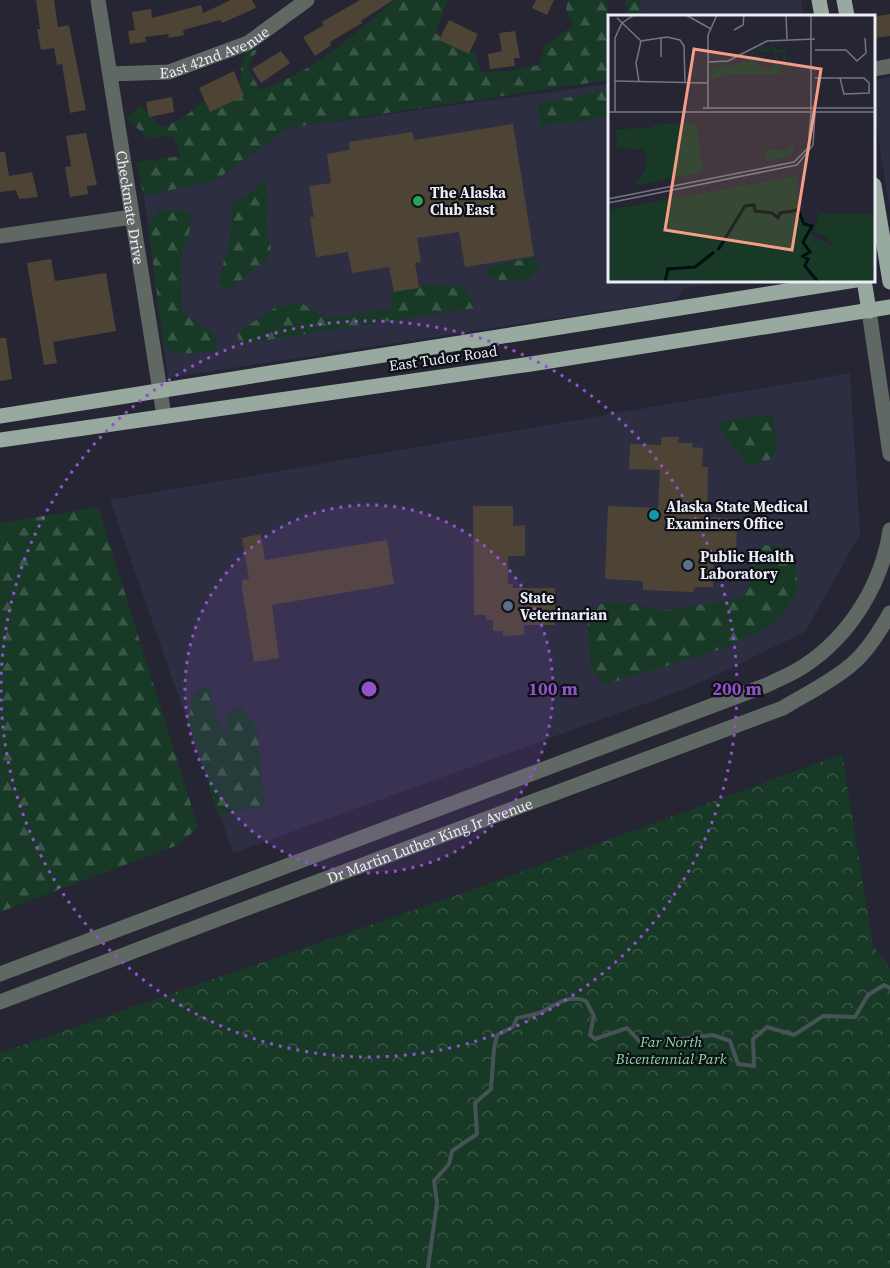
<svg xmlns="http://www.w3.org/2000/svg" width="890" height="1268" font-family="'Source Serif 4',serif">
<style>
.built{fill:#2e2e43}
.forest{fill:url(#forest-firs)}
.park{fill:url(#park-crowns)}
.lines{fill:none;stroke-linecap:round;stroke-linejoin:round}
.stream{stroke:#475257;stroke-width:4}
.building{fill:#4e4435}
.minor{stroke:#606864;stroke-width:15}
.major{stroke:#98a9a0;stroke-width:15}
.ring{fill:none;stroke:#9252ca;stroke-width:3;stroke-dasharray:3 6}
.leisure-dot{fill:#2e9e5b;stroke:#0f0f16;stroke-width:2}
.culture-dot{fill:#0f9aa8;stroke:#0f0f16;stroke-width:2}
.service-dot{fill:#5c6f8a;stroke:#0f0f16;stroke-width:2}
.labels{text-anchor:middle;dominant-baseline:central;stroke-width:4.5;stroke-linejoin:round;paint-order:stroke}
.street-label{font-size:15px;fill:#ececf7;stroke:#0f0f16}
.poi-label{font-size:15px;font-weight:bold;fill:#ececf7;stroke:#0f0f16;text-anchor:start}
.park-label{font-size:15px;font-style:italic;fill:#88d9a7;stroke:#0f0f16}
.inset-river{fill:none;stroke:#001012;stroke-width:3}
.inset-road{fill:none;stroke:#757582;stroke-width:1.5}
.view{fill:#f49e88;fill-opacity:0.15;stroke:#f49e88;stroke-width:3}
.inset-edge{fill:none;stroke:#ececf7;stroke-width:3}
.centre{fill:#9252ca;stroke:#0f0f16;stroke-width:3}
.ring-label{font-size:18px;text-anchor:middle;font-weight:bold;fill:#9252ca;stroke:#0f0f16;stroke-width:4.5;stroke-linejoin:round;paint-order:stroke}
</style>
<defs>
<pattern id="forest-firs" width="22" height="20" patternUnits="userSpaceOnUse" patternTransform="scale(1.5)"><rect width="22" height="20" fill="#173926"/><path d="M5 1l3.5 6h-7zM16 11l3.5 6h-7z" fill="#395646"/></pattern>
<pattern id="park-crowns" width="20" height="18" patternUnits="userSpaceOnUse" patternTransform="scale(1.5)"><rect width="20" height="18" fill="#173926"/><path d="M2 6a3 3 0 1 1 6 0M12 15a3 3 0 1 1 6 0" fill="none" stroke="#395646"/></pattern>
</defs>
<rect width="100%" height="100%" fill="#252534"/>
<!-- built -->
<g class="built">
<polygon points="637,0 801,0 803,16 639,16"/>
<polygon points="890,77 890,210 874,113 874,86 877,80"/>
<polygon points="609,84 610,280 737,281 683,288 676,300 168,378 144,196 216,180 287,128"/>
<polygon points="850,373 860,534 805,632 691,687 233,853 110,500"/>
</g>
<!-- forest -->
<g class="forest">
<path d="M394,0h54l-13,33 34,20 5,-1 8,20 26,-1 31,-6 6,-20 29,-20 -8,-15 2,-10h38l4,19 -1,61 -322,48 -71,52 -72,16 -8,-34 45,-6 -8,-20 -25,2 -22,-20 15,-12 22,22 21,-11 20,-16 37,-10v-22l5,-18 11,-1 -9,18 12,22c51,-17 95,-55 134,-90z"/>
<polygon points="625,0 639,0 641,16 628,16"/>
<polygon points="602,90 609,90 609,115 585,121 539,126 538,104"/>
<path d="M266,180l2,52 3,17 -5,11 -36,29 -12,-5c6,-28 17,-49 12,-78z"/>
<polygon points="160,210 190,210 191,226 181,257 182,312 212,333 217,341 215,351 180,354 164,347 148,225"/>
<polygon points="534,257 540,267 525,282 500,280 484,274 492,266"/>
<polygon points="423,284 460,286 475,302 474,308 241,344 237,336 240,331 276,307 301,303 328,319 390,308 394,292 419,288"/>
<polygon points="773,414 778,448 773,458 751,467 721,433 721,421"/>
<polygon points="98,507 198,827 178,845 0,912 0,523"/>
<path d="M765,545l21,3 10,17 2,30 -26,31 -47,22 -121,37 -13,-17 -4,-42 13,-22 25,-2 40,9 78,-14c3,-7 8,-15 9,-23 2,-13 -1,-22 13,-29z"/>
<polygon points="208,686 218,717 226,735 227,712 241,706 257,728 265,806 218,815 188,720 195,691"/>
</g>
<!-- park -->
<polygon class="park" points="842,754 873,945 890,969 890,1268 0,1268 0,1053 466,892"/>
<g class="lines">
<!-- stream -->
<path class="stream" d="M428,1268l9,-66 -3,-21 15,-17 3,-13 25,-17 -2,-31 16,-14 3,-40 3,-14 16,-8 4,-9c8,-2 21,-3 28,-8 14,-8 26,-15 41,-9l8,15 -4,19 5,4 32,-11 15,16 71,-9 17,6 8,23 16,2 -1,-27 14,-12 27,8 29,-19 32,1 13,-22 16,-10 6,3"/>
</g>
<!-- building -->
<g class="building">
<polygon points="36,0 54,0 58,27 69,25 86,110 70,113 62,64 57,65 54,48 41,50 37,29 40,29"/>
<polygon points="231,0 252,0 256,8 222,23 220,20 183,30 184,35 169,38 168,34 145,37 146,42 130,44 128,31 135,30 132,12 151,9 152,18 201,5 203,13"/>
<polygon points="360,0 393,0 361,21 362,23 330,42 331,45 315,56 303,37 324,25 322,22"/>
<polygon points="536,0 554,0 547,15 532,8"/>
<polygon points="890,14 890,36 873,38 873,17"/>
<polygon points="449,20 478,34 469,54 439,40"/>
<polygon points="515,31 520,58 514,58 515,66 490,69 488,54 502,51 499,33"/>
<polygon points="281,51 290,63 261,83 252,69"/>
<polygon points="234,71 244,96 210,112 199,88"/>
<polygon points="172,97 174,112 149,117 146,102"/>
<polygon points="513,124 534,256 465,267 459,232 417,238 421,262 415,263 419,288 394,292 389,267 352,273 348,252 316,257 310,217 314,217 309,186 331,183 327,154 350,150 349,142 412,132 414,140"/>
<polygon points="86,133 97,185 87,186 88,194 70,197 65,167 71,166 66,136"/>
<polygon points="0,152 5,152 9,176 32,172 38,197 19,199 16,190 0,192"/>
<polygon points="51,259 55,281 106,273 116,331 53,342 57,363 44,365 27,263"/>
<polygon points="0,338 6,338 12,379 0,381"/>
<polygon points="661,437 679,437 678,443 693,443 692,447 703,448 702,467 708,467 707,517 738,519 736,548 729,548 731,552 714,552 713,587 695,587 693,592 643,590 643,581 605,579 608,506 658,508 660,470 629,469 630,444 661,445"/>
<polygon points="473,506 513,506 513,526 525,525 525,556 508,556 508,584 513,584 513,588 555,588 555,625 524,625 524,635 503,636 503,631 493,631 493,620 486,620 486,615 474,615"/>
<polygon points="261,534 265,560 387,540 394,584 272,605 279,658 254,662 242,588 242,580 249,579 242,538"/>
</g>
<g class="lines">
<!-- minor -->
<g class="minor">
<path id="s1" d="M98,0l66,416"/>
<polyline points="874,69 890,66"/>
<path id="s2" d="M110,74l59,-2 79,-29 59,-43"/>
<polyline points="0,236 132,217"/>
<polyline points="869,311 890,454"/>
<path d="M0,974l767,-289c12,-6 25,-11 37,-19 46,-30 78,-82 86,-136"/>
<path id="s3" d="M0,1002l234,-89 549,-205c23,-14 48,-26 68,-43 16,-13 29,-34 39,-52"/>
</g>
<!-- major -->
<g class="major">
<polyline points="819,0 822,16"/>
<polyline points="844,0 847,16"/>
<polyline points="874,185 890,282"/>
<polyline points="864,280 869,311"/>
<polyline points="0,416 856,280"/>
<polyline points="0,440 531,364 890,307"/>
</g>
</g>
<!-- distance rings -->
<circle cx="369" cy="689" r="184" fill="#9252ca" fill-opacity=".12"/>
<g class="ring">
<circle cx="369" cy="689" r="184"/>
<circle cx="369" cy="689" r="368"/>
</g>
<!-- markers -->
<circle class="leisure-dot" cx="418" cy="201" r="6"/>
<circle class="culture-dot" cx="654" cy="515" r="6"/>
<g class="service-dot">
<circle cx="688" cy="565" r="6"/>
<circle cx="508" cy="606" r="6"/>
</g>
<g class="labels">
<!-- street labels -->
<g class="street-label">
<text stroke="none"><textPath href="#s2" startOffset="108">East 42nd Avenue</textPath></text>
<text stroke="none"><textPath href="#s1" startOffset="210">Checkmate Drive</textPath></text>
<text transform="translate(443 358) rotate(-8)">East Tudor Road</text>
<text stroke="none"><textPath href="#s3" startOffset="459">Dr Martin Luther King Jr Avenue</textPath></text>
</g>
<!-- poi labels -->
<g class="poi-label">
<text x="430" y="192">The Alaska<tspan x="430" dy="17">Club East</tspan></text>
<text x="666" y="506">Alaska State Medical<tspan x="666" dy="17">Examiners Office</tspan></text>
<text x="700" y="556">Public Health<tspan x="700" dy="17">Laboratory</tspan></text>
<text x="520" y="597">State<tspan x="520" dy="17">Veterinarian</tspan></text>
</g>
<!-- park labels -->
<g class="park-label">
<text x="671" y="1041">Far North<tspan x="671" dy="17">Bicentennial Park</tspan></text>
</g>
</g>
<!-- overview -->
<g transform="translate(608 15)">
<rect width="267" height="267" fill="#252534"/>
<path d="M163,26l5,8 10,2 -1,23 -2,-21 -7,-1 5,22h-49l-22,6v-5h6l-7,-7 17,-1 2,-5 5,5 23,-12 -1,-7 4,9 -3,7 13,6 6,-5 -1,-14 -13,2 -3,-6 6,-4 -2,6h10zM50,109h38l7,48 -69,14 13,-19 -2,-17 -28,-2 -1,-19 33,-1zM183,129l4,4 -5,8 -25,5 1,-12 20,2zM211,199h56v68l-35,-24 -11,-19 -15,-8z" fill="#173926"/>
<path d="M189,161v28l16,33 22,10 26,3 14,21v11h-267v-72z" fill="#173926"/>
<path class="inset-river" d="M110,235l27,-44 9,-1 1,6 17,2 6,5 2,-5 18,-3 6,14 8,2 -9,16 7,10 -7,4 5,3 -3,7 13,16M57,267l3,-13 27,-2 19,-15"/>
<path class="inset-road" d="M78,0l25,14M178,0l1,24M9,3l24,23M126,15l9,-5 1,-10M53,22v20M207,35h31l11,11 9,-8 -1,-15M100,47l20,-1 39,-20 48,-2M207,63h49l5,5v10l-25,1 -4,-16M6,66l94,2M31,67l-3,-19 5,-22 26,-4 13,3 4,6 1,36M95,93h170M100,93v-73l9,-20M203,96v-96M0,97h267M7,97v-74l7,-15 12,-8M0,184l186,-37 14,-14 3,-35M0,188l189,-38 16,-20 2,-32"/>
<path class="view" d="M86,34l127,20 -29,181 -127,-20z"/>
<rect width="267" height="267" class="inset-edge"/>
</g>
<circle cx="369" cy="689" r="9" class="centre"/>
<g class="ring-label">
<text x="553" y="695">100 m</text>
<text x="737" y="695">200 m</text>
</g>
</svg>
